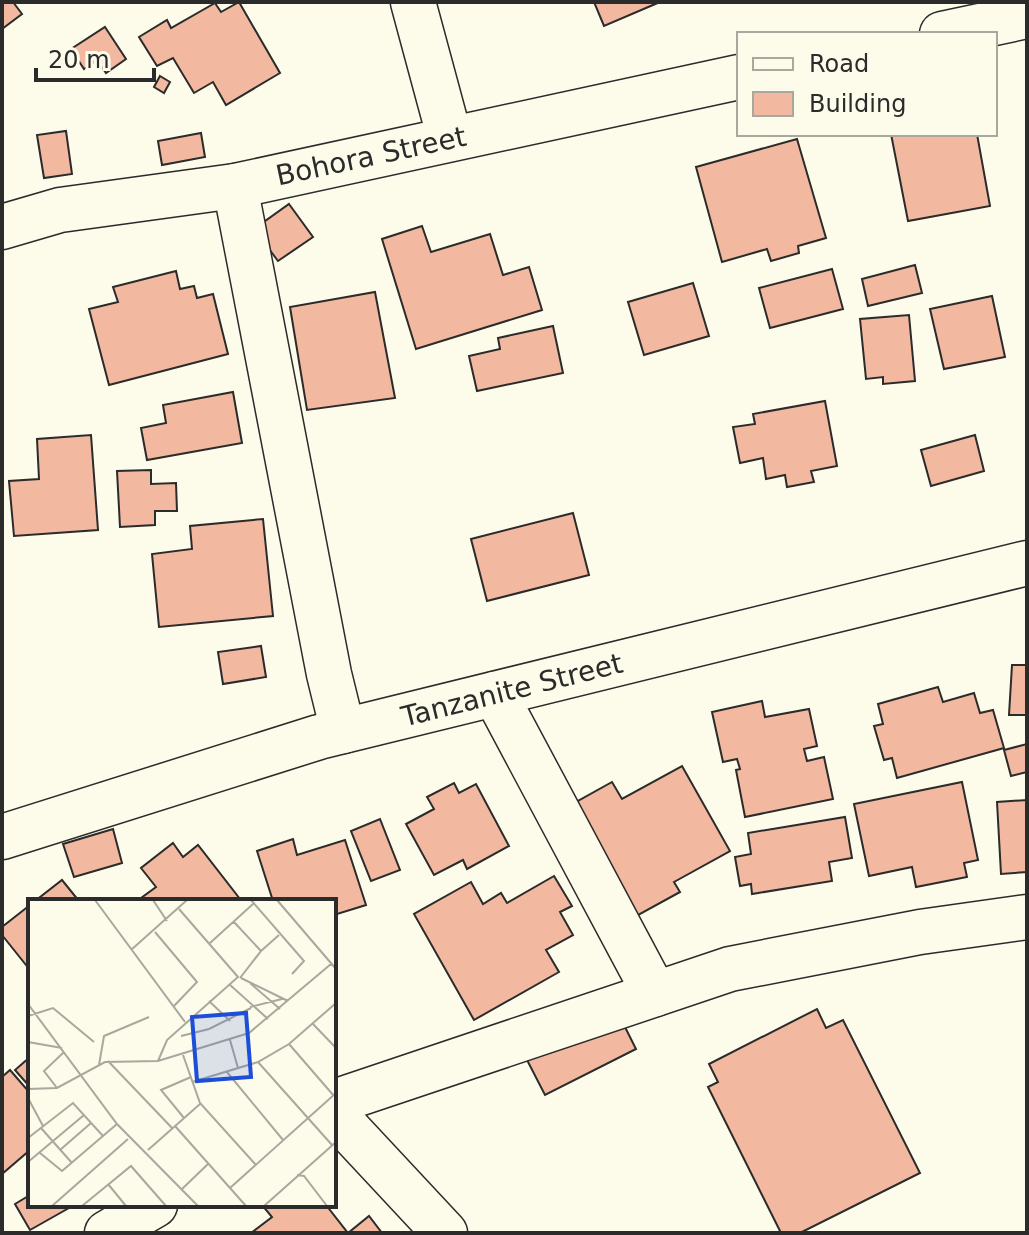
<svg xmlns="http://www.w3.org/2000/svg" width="1029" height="1235" font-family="'DejaVu Sans',sans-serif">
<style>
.building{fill:#f2b8a0;stroke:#2b2b2b;stroke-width:2}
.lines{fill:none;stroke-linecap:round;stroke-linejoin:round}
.minor-casing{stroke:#2b2b2b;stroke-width:47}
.minor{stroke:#fdfbea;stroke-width:44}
.labels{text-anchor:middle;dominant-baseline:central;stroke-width:6;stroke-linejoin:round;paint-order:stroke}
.street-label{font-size:28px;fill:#2b2b2b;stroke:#fdfbea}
.inset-road{fill:none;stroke:#a9a89e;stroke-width:2}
.view{fill:#1d4ed8;fill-opacity:0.15;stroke:#1d4ed8;stroke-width:4}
.inset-edge{fill:none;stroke:#2b2b2b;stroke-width:4}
</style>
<rect width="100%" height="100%" fill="#fdfbea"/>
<!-- building -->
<g class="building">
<polygon points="2,2 13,2 22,14 2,29"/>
<polygon points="239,2 280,73 226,105 213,82 194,93 173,58 157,66 139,37 167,20 171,28 215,3 221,12"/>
<polygon points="594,2 660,2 604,26"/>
<polygon points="105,27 126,59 106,73 97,60 84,69 71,49"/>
<polygon points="160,76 170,82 164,93 154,87"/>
<polygon points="66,131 72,174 44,178 37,135"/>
<polygon points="201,133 205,157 162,165 158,141"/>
<polygon points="891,134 977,134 990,206 908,221"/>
<polygon points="797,139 826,238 798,246 799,253 771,261 767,249 722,262 696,167"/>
<polygon points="289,204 313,237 278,261 254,229"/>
<polygon points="422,226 431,252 490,234 503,275 529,267 542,310 416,349 382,239"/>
<polygon points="915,265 922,293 868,306 862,279"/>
<polygon points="832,269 843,309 770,328 759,288"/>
<polygon points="176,271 180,289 194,286 197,298 213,294 228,354 109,385 89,309 118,302 113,287"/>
<polygon points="693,283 709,336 644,355 628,302"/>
<polygon points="375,292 395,398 307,410 290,307"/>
<polygon points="992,296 1005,357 944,369 930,309"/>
<polygon points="909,315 915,381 883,384 883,377 866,379 860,319"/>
<polygon points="553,326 563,373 477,391 469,356 500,349 498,338"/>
<polygon points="233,392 242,443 147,460 141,428 166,423 163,405"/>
<polygon points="825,401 837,466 811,471 814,482 787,487 785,475 766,479 763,458 740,463 733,427 755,424 753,414"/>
<polygon points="91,435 98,530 14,536 9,481 39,479 37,439"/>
<polygon points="975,435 984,471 931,486 921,450"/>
<polygon points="151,470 151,484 176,483 177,511 155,511 155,525 120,527 117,471"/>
<polygon points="573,513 589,575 487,601 471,539"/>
<polygon points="263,519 273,616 159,627 152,554 192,549 190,526"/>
<polygon points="261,646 266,677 223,684 218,652"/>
<polygon points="1012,665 1027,665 1027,715 1009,715"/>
<polygon points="938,687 943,702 974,693 980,713 993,710 1004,748 897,778 892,758 884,760 874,726 883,724 878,704"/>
<polygon points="762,701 765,717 809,709 817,746 804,749 807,761 824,757 833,799 745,817 736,770 740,769 737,759 723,762 712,712"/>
<polygon points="1027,744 1027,772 1011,776 1004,750"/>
<polygon points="682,766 730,851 674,882 680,892 631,919 569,806 612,782 622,799"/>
<polygon points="962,782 978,860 964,863 967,877 916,887 912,867 869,876 854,804"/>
<polygon points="454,783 459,793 476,784 509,846 467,869 463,860 434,875 406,824 434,809 427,797"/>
<polygon points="1027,800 1027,872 1001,874 997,802"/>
<polygon points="845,817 852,858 829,862 832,881 752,894 751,884 740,886 735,857 751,854 748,833"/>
<polygon points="380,819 400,870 371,881 351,831"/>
<polygon points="113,829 122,863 74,877 63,844"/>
<polygon points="293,839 297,855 345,840 366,905 334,915 334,901 273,901 257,851"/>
<polygon points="173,843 183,857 198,845 240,899 137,901 156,887 141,868"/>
<polygon points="554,876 572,906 560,912 573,935 546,950 559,972 474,1020 414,914 471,882 483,904 501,893 507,903"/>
<polygon points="62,880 79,901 35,901"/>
<polygon points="30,905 30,970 2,935 2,927"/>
<polygon points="817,1009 826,1028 843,1020 920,1173 800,1233 781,1233 708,1087 718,1082 709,1064"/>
<polygon points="618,1013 636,1049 545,1095 527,1060"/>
<polygon points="30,1057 30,1087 15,1070"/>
<polygon points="10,1070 30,1093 30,1150 2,1174 2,1077"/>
<polygon points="30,1195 30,1205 67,1205 69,1208 30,1230 15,1204"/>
<polygon points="262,1205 326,1205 348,1233 369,1216 382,1233 251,1233 272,1217"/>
</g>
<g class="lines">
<defs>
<g id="minor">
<polyline points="413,2 450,139"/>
<polyline points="942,34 1027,16"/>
<polyline points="235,186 329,674 343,731"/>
<polyline points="2,227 60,210 235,186 739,77"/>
<polyline points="495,694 655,994"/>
<polyline points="2,837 319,737 1027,563"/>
<polyline points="334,1102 730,969 920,932 1027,917"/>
<polyline points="334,1114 445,1233"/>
<polyline points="107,1233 155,1205"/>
</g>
</defs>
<!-- minor casing -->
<use href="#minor" class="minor-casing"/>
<!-- minor -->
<use href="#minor" class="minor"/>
</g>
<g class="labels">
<!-- street labels -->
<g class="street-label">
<text transform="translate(371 156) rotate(-12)">Bohora Street</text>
<text transform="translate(512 690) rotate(-14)">Tanzanite Street</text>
</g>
</g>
<!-- overview -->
<g transform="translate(28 899)">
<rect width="308" height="308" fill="#fdfbea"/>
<path class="inset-road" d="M67,1l90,122M125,1l14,21M223,1l53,61 -12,13M249,1l59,69M206,23l27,29 -21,27M127,33l42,50 -23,24M182,44l43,-39M103,51l56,-50M233,52l18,-16M213,79l47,23M222,84l30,26M201,85l39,35M181,102l21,20M0,105l89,120 81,82M222,108l32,-8M0,117l25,-8 41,34M285,125l23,24M153,137l28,-7 42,-21M202,141l8,28M0,143l34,6M261,145l45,52M155,156l17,48 56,62M80,162l65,68M130,162l9,-21 71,-63 -59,-68M230,163l74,83M71,166l5,-29 45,-19M199,173l56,68M164,183l66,-20 31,-18 47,-41M29,189l-13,-17 20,-19M0,190l29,-1 48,-26 53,-1 91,-28 82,-69M0,199l15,28M156,219l-23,-28 30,-13M147,227l71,80M13,229l31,35M0,239l45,-35 30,33M32,251l31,-27M120,251l52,-46M12,254l22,18 55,-47M0,263l56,-47M269,276l7,1 23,30M80,285l18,22M202,289l106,-95M154,290l26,-25M24,307l76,-67M54,307l49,-40 35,40M236,307l72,-64"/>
<path class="view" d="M218,114l5,64 -54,4 -5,-64z"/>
<rect width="308" height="308" class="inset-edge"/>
</g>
<!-- border -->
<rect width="1029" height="1235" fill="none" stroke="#2b2b2b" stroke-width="8"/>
<!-- legend -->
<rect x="737" y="32" width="260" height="104" fill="#fdfbea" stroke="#a9a89e" stroke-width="2"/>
<rect x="753" y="58" width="40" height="12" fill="#fdfbea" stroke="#a9a89e" stroke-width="2"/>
<text x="809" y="72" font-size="24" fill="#2b2b2b">Road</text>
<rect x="753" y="92" width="40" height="24" fill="#f2b8a0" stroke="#a9a89e" stroke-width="2"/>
<text x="809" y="112" font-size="24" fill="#2b2b2b">Building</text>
<!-- scale -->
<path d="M36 68v12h118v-12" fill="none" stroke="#2b2b2b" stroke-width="4"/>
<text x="48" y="68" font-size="24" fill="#2b2b2b" stroke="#fdfbea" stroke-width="6" paint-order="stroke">20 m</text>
</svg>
